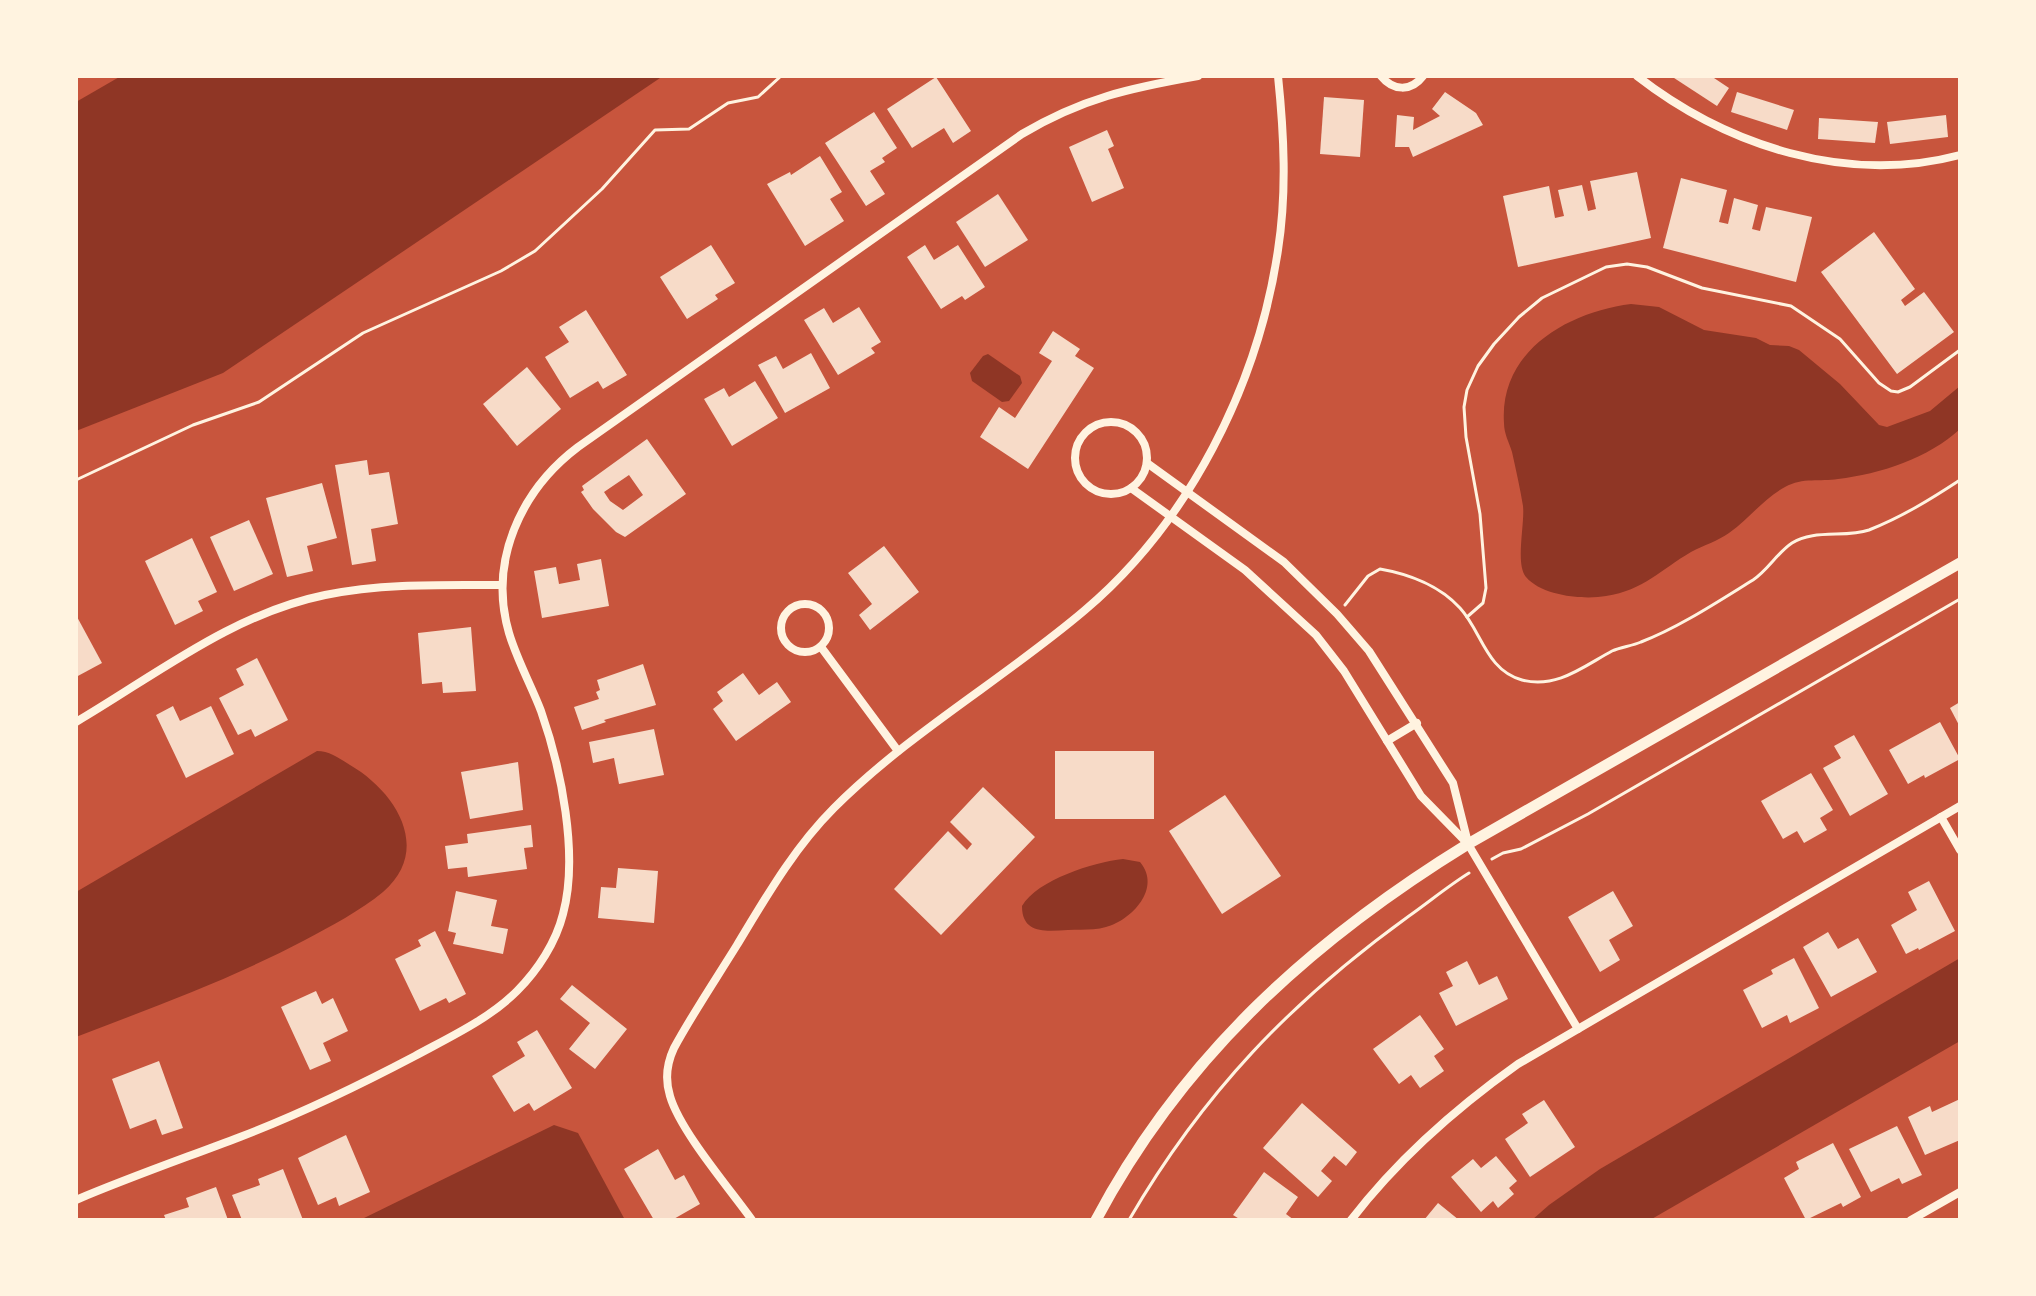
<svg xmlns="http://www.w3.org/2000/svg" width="2036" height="1296" font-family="Manrope,sans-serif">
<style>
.water{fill:#8f3625}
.building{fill:#f7dbc8;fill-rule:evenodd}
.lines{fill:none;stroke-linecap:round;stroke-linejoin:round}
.path{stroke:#fff3e0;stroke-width:3}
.minor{stroke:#fff3e0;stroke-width:8}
.tertiary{stroke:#fff3e0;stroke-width:11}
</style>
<rect width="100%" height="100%" fill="#c8553d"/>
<!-- water -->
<g class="water">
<polygon points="121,76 663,76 223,373 76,431 76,102"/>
<path d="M1631,304l28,3 45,23 52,8 14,7 19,1 10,4 41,34 39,41 8,2 43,-16 30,-25v43c-31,29 -80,45 -122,50 -18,3 -35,-2 -53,8 -22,12 -36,32 -56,46 -11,8 -25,12 -38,19 -31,18 -47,38 -85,44 -22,4 -64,0 -80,-19 -11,-13 -1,-53 -3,-71 -3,-18 -7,-36 -11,-54 -3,-10 -8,-18 -8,-29 -5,-72 64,-111 127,-119z"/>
<polygon points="988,354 1020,376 1022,383 1009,401 1002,402 972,381 970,373 983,356"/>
<path d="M317,751c12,0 22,7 33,14 45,26 83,84 33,127 -23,19 -52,34 -78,48 -74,39 -151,67 -229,97v-145z"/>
<path d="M1123,859l17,3c22,26 -8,58 -34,65 -12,4 -26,2 -38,3 -21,1 -46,5 -46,-24 15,-26 72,-44 101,-47z"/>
<polygon points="1960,958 1960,1041 1650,1220 1532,1220 1549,1205 1600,1169"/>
<polygon points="554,1125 578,1133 625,1220 360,1220"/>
</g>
<!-- building -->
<g class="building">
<polygon points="1671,76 1711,76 1729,88 1717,106"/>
<polygon points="936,77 971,131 953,143 944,128 912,148 887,109"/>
<polygon points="1445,92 1476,113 1483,125 1413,157 1409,147 1395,147 1397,115 1414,117 1413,130 1440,116 1432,109"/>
<polygon points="1737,92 1794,110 1787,130 1731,112"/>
<polygon points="1324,97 1364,100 1360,157 1320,154"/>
<polygon points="874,112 897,148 882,158 885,162 870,171 885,194 866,206 825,143"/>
<polygon points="1946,115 1948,137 1890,144 1887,122"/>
<polygon points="1819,118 1878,122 1875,143 1818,139"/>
<polygon points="1107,130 1114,146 1108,149 1124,188 1092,202 1069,147"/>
<polygon points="820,156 842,192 830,199 844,221 805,246 767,184 790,172 791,175"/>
<polygon points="1637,172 1651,238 1518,267 1503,196 1549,186 1555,218 1564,216 1558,190 1582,185 1588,211 1596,209 1590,181"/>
<polygon points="1681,178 1727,190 1719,222 1728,224 1734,198 1758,205 1752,229 1760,231 1766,207 1812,217 1796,282 1663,248"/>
<polygon points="998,194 1028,240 985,267 956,222"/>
<polygon points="1874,232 1915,289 1901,300 1905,306 1924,292 1954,332 1897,374 1821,272"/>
<polygon points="711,245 735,283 715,295 718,299 687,319 660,277"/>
<polygon points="925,245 934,260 958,245 985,287 965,300 962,296 941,309 907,257"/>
<polygon points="859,307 881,342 871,348 875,353 838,375 804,320 824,308 833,323"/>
<polygon points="586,310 627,375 603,389 598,381 570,398 545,357 569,342 559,327"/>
<polygon points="1053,331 1080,349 1075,356 1094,368 1028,469 980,437 999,407 1015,418 1052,361 1039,353"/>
<polygon points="811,353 830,388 785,413 758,365 776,356 783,369"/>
<polygon points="527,367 561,409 517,446 483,404"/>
<polygon points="755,381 778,418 732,446 704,399 724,388 729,397"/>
<path d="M647,439l39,55 -61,43 -9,-5 -23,-23 -12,-17 3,-2 -2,-4zM629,475l14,20 -20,15 -13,-9 -6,-9z"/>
<polygon points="367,460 369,475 389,472 398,524 371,529 376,561 352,565 335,465"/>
<polygon points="322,483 337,538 307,546 313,571 287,577 266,498"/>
<polygon points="249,520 273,574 234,591 210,537"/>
<polygon points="192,538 217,592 198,601 203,611 175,625 145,561"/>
<polygon points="884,546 919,592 870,630 859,615 872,604 848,573"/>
<polygon points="601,559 609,606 542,618 534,571 556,567 559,584 580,580 577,564"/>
<polygon points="76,615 102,663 76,677"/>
<polygon points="471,627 476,691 443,693 442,682 422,684 418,633"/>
<polygon points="257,658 288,720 255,737 251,729 238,735 219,698 244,685 236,669"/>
<polygon points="643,664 656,705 604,720 606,722 582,730 574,707 599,699 596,692 600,690 597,680"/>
<polygon points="743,673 759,695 777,682 791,702 736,741 713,709 723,701 717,692"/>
<polygon points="1960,702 1960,727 1950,708"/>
<polygon points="173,706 180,721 211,706 234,754 186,778 156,715"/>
<polygon points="1940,722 1960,759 1925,778 1924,775 1908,784 1889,750"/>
<polygon points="654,729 664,775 619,784 614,758 593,763 589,742"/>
<polygon points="1854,735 1888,794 1850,816 1823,768 1841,758 1834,746"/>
<rect x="1055" y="751" width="99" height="68"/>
<polygon points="518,762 523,810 470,819 461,772"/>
<polygon points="1811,773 1833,810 1820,818 1827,830 1804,843 1797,831 1783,839 1761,801"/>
<polygon points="983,787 1035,837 941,935 894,889 948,831 967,850 972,844 950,822"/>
<polygon points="1225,795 1281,876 1222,914 1169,831"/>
<polygon points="531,825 533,847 524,848 527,869 468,877 467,867 448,869 445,846 468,843 467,834"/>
<polygon points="618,868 658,871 654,923 598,918 601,887 616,888"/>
<polygon points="1929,881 1955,931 1919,950 1918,948 1906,954 1891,925 1917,910 1908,892"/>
<polygon points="456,891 497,900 491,926 508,929 503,954 453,944 456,933 448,931"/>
<polygon points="1613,891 1633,926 1609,940 1620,960 1600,972 1568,917"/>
<polygon points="435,931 466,994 449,1003 446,998 420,1011 395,959 421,946 418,940"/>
<polygon points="1828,932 1838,949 1858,938 1877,972 1831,997 1803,947"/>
<polygon points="1794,958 1819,1008 1790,1023 1787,1015 1762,1028 1743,990 1773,974 1771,970"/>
<polygon points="1467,961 1479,985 1497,976 1508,999 1456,1026 1439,993 1453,986 1446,972"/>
<polygon points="572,985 627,1029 595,1069 569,1049 590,1023 560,999"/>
<polygon points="316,991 322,1004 333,998 348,1031 323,1043 331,1061 310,1070 281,1007"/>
<polygon points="1420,1015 1444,1049 1434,1056 1444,1071 1420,1088 1411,1075 1399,1084 1373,1049"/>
<polygon points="537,1030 572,1088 534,1111 529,1103 514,1112 492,1076 525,1056 517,1042"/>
<polygon points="159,1061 183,1128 162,1135 156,1119 130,1129 112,1079"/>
<polygon points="1960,1099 1960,1140 1925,1155 1908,1117 1930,1106 1932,1112"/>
<polygon points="1544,1100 1575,1147 1530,1177 1505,1139 1528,1123 1522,1114"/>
<polygon points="1302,1103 1357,1152 1346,1166 1334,1156 1321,1171 1332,1181 1318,1197 1263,1148"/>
<polygon points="1897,1126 1922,1175 1902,1184 1899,1178 1871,1192 1849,1149"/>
<polygon points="346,1135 370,1192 339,1206 336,1197 318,1205 298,1158"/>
<polygon points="1833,1143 1861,1197 1843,1207 1841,1203 1806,1220 1784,1178 1799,1169 1796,1162"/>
<polygon points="658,1149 675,1180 684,1175 700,1204 672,1220 654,1220 624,1169"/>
<polygon points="1496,1156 1517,1181 1509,1188 1514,1194 1498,1208 1493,1201 1481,1212 1451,1177 1473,1159 1481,1168"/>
<polygon points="283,1169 303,1220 242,1220 232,1195 260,1185 258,1179"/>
<polygon points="1264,1172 1298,1197 1286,1214 1294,1220 1241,1220 1233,1215"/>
<polygon points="216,1187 228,1220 166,1220 164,1215 189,1207 186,1198"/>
<polygon points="1438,1203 1459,1220 1424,1220"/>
</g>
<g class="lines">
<!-- path -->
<g class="path">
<polyline points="76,480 193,425 259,402 363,333 501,271 535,251 602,189 655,130 689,129 728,103 758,97 781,76"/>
<path d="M1345,605l23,-29 12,-7c29,5 60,17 80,39 22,24 26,62 62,72 35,9 62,-14 90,-29 9,-4 20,-5 29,-9 37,-14 78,-41 112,-62 15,-10 24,-27 39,-37 21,-14 54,-5 77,-13 33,-13 62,-31 91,-50"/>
<polyline points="1467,617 1483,603 1486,588 1480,514 1466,437 1464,407 1467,390 1478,366 1494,344 1519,317 1542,298 1606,267 1627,264 1647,267 1702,288 1791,306 1840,339 1879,383 1891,391 1898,392 1910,387 1960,350"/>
<polyline points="1492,859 1503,853 1521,849 1588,814 1960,599"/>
<path d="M1129,1220c74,-127 161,-218 280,-304 20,-14 39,-30 60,-43"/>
</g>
<!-- minor -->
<g class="minor">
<path d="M1381,76c12,15 30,16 42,0"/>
<path d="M1637,76c90,70 210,109 323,79"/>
<circle cx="1111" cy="458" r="36"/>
<polyline points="1147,463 1284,562 1337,614 1369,651 1453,783 1468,843"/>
<polyline points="1131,488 1245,570 1316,635 1344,671 1421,796 1468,844 1578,1029"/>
<circle cx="805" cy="628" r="24"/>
<polyline points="821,647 898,751"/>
<path d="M76,722c80,-47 156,-108 249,-127 58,-12 119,-10 177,-10"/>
<polyline points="1387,741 1417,723"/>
<polyline points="1941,817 1960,850"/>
<path d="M76,1200c54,-23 109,-42 164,-63 60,-23 118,-51 175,-81 35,-19 74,-37 102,-65 21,-21 39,-49 46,-77 16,-59 -2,-146 -22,-203 -10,-26 -24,-51 -32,-78 -21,-72 12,-143 69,-186l444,-313c61,-36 108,-46 176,-58"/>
<path d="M752,1220c-22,-31 -72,-89 -82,-124 -5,-16 -3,-33 4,-48 19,-35 42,-69 63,-103 29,-48 57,-97 97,-137 76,-76 170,-129 251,-198 104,-88 173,-225 193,-360 9,-58 6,-116 0,-174"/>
<path d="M1351,1220c47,-61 105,-112 167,-156l442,-258"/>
<polyline points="1911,1220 1960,1192"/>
</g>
<!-- tertiary -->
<path class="tertiary" d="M1096,1220c87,-164 216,-280 372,-376l492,-281"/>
</g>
<!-- border -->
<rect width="2036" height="1296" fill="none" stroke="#fff3e0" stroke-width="156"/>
</svg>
